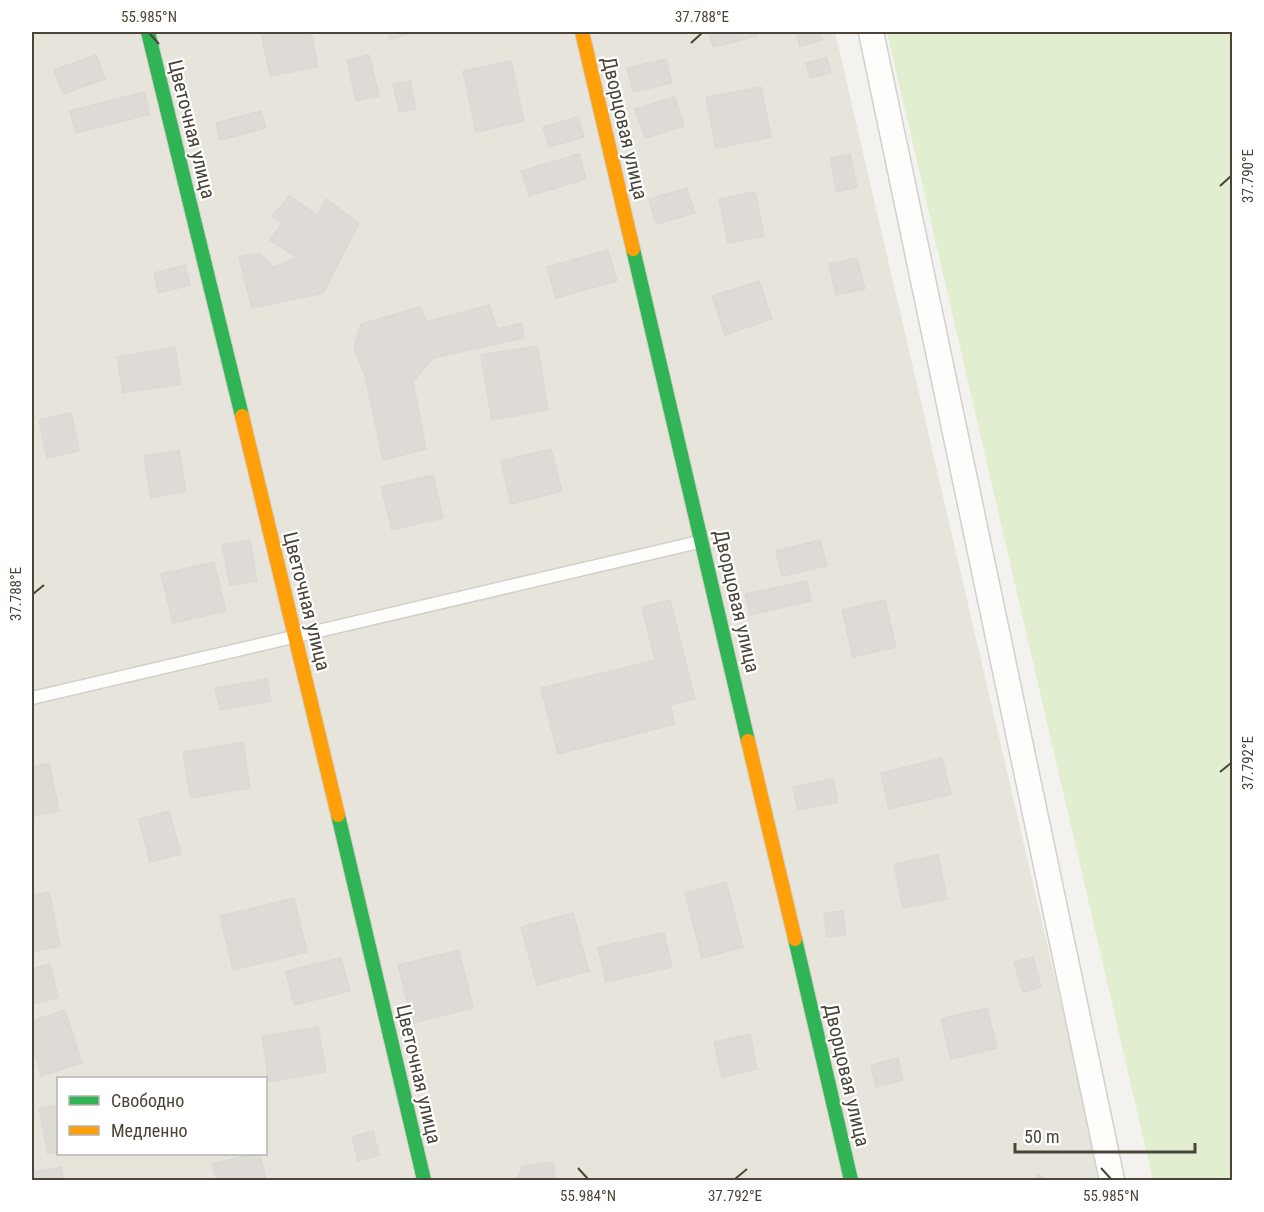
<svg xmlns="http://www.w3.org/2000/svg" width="1264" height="1212" font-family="'Roboto Condensed',sans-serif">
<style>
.residential{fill:#e7e4dc;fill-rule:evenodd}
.green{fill:#e1eecf}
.building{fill:#dedbd6;stroke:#dcd9d4;stroke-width:1.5}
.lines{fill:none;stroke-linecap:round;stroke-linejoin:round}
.lane-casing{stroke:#d2d0cb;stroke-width:15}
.street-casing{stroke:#d2d0cb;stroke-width:27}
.fast-casing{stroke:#d3cfc5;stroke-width:16}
.slow-casing{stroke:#d3cfc5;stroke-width:16}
.lane{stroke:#fdfdfc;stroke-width:12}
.street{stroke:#fdfdfc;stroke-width:24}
.fast{stroke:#30b455;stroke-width:14}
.slow{stroke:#ff9f0a;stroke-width:14}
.ticks{fill:none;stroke:#4b4439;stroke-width:2}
.labels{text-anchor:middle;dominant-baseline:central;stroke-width:4.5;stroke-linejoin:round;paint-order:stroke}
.street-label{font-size:20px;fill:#4b4439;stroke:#fff}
.neatline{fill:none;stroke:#4b4439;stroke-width:2}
.ticks-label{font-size:15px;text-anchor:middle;fill:#4b4439}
</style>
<rect width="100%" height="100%" fill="#f4f2ee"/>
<!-- residential -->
<path class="residential" d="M32,32h803l267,1148h-1070zM58,1078h208v76h-208z"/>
<!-- green -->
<polygon class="green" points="887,32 1232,32 1232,1180 1153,1180"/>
<!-- building -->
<g class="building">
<polygon points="261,32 311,32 318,67 270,76"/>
<polygon points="388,32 417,32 390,39"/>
<polygon points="709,32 757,32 758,36 713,47"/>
<polygon points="796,32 819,32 822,40 800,46"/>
<polygon points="96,55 105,79 63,94 54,70"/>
<polygon points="369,55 379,96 356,101 347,60"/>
<polygon points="827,58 831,73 810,78 806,63"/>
<polygon points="666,59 672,83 633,92 627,68"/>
<polygon points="511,61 524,121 476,132 463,71"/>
<polygon points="410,81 416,109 399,112 393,84"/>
<polygon points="761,87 771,137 716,148 706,97"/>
<polygon points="144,92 150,114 76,133 70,111"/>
<polygon points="675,97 684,126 645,138 635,109"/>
<polygon points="261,111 266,128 220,140 216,123"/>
<polygon points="578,117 584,137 549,147 543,127"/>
<polygon points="579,154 586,179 529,196 521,171"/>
<polygon points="850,154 857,187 837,192 830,158"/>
<polygon points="687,188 695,213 656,224 649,199"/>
<polygon points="755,192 764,236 728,243 719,199"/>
<polygon points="290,196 317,215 326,199 359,223 323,293 252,308 239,257 260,253 273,267 297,258 270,240 282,223 272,216"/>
<polygon points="608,250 617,281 556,298 547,267"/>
<polygon points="857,258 865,289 836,295 829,264"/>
<polygon points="185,265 190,285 158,293 154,273"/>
<polygon points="759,281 772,319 725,335 712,296"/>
<polygon points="489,305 497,329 522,323 524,338 433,358 413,382 426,449 383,460 365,375 354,348 361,324 420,307 427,322"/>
<polygon points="537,346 548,410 492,420 481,355"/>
<polygon points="175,347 181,384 123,393 117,357"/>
<polygon points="71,413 79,451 47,458 39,420"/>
<polygon points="551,449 562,491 511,504 501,461"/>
<polygon points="179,450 186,491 151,498 144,456"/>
<polygon points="433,475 443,518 392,530 381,487"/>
<polygon points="250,540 257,581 230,585 222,545"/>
<polygon points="820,540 827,566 782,576 776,551"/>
<polygon points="214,562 226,611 173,623 161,574"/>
<polygon points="807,581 811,601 750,615 745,594"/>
<polygon points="670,600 695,699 670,705 675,724 558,754 541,688 655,660 642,607"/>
<polygon points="885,600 896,647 853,657 842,610"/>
<polygon points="267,679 271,701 220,710 215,688"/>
<polygon points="243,742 250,788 191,798 183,752"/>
<polygon points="942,758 951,794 889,809 881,773"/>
<polygon points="49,763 59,811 32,816 32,767"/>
<polygon points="833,779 838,802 798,810 793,787"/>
<polygon points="169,811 181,854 150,862 139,819"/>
<polygon points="938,855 947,899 903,908 894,864"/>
<polygon points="726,882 743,947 702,958 685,893"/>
<polygon points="49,892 60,946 32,952 32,896"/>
<polygon points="294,898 307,952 233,970 220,916"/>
<polygon points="843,911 846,935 827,937 824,913"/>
<polygon points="573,913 589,971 537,985 521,927"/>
<polygon points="664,933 672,967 606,982 598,947"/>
<polygon points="459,950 473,1008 413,1023 398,965"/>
<polygon points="1033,957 1041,987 1023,992 1014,962"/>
<polygon points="341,958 350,991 294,1005 286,971"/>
<polygon points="50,964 58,998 32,1004 32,969"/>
<polygon points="987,1008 997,1048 951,1059 941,1019"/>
<polygon points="65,1010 82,1063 41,1076 32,1046 32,1021"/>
<polygon points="318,1027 326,1072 269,1082 262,1036"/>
<polygon points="750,1034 757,1069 722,1077 714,1042"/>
<polygon points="898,1058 903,1080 876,1087 871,1065"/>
<polygon points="58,1105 58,1152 48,1154 39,1108"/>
<polygon points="373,1131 379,1155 358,1161 352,1137"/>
<polygon points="253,1154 260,1154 266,1180 217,1180 212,1164"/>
<polygon points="553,1162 555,1180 510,1180 518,1178 522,1166"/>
<polygon points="61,1167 64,1180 32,1180 32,1172"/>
<polygon points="1038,1174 1048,1180 1034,1180"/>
</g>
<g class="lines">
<defs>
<polyline id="lane" points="32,698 699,542"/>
<polyline id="street" points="871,32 1112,1180"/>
<g id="fast">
<polyline points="148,32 242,416"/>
<polyline points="633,249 748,741"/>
<polyline points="338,815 424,1180"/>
<polyline points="795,939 851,1180"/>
</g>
<g id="slow">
<polyline points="582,32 633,249"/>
<polyline points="242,416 338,815"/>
<polyline points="748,741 795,939"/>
</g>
</defs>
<!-- lane casing -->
<use href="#lane" class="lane-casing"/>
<!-- street casing -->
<use href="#street" class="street-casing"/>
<!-- fast casing -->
<use href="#fast" class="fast-casing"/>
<!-- slow casing -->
<use href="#slow" class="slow-casing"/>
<!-- lane -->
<use href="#lane" class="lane"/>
<!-- street -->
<use href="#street" class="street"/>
<!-- fast -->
<use href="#fast" class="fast"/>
<!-- slow -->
<use href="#slow" class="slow"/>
</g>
<!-- ticks -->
<path class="ticks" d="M149,33l10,11M691,43l11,-10M1220,186l11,-10M33,594l11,-9M1220,772l11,-9M578,1168l10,11M1101,1168l10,11M735,1179l12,-10"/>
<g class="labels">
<!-- street labels -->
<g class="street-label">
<text transform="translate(625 128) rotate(77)">Дворцовая улица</text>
<text transform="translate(192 129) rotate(76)">Цветочная улица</text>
<text transform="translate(307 601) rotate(76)">Цветочная улица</text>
<text transform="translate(737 601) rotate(77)">Дворцовая улица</text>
<text transform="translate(419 1074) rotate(77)">Цветочная улица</text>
<text transform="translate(847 1075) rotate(77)">Дворцовая улица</text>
</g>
</g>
<!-- border -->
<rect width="1264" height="1212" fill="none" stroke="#ffffff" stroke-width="66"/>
<!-- legend -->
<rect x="57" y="1077" width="210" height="78" fill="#ffffff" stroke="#b7b4b0" stroke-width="1.5"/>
<rect x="69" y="1096" width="30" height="9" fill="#30b455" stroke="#b7b4b0" stroke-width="1.5"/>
<text x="111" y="1107" font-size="18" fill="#4b4439">Свободно</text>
<rect x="69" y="1126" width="30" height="9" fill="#ff9f0a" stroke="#b7b4b0" stroke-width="1.5"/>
<text x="111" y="1137" font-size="18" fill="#4b4439">Медленно</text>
<!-- scale -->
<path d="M1015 1143v9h180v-9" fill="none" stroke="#4b4439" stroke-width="3"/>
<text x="1024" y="1143" font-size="18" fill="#4b4439" stroke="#ffffff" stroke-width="4.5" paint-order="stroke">50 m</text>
<rect x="33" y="33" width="1198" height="1146" class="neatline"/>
<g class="ticks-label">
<text x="149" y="22">55.985°N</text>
<text x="702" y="22">37.788°E</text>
<text transform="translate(1248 176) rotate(-90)" y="5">37.790°E</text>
<text transform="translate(16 594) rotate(-90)" y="5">37.788°E</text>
<text transform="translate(1248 763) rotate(-90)" y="5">37.792°E</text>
<text x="588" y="1201">55.984°N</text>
<text x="735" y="1201">37.792°E</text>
<text x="1111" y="1201">55.985°N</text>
</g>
</svg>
